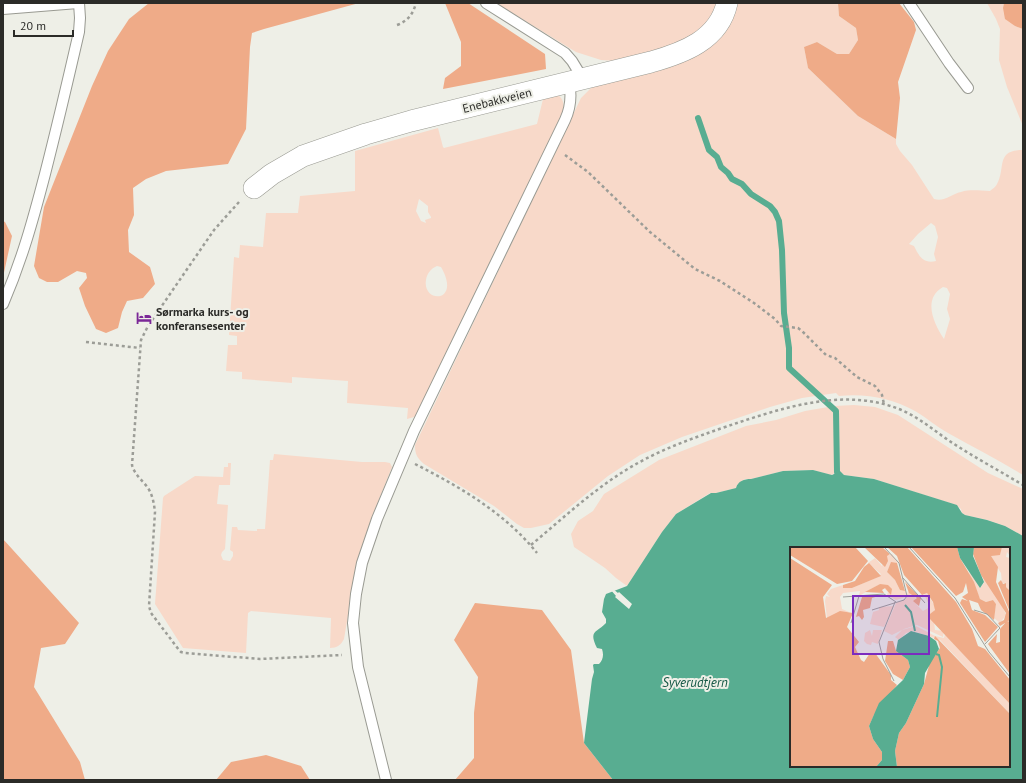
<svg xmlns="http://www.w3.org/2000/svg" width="1026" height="783" font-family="'PT Sans',sans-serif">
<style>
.green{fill:#f8d9c9;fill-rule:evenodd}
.forest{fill:#efab88}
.water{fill:#58ad91;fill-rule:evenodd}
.pier{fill:#eeefe7}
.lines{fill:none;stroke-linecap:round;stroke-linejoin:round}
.stream{stroke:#58ad91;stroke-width:6}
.service-casing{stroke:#999a92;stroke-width:12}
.minor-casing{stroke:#999a92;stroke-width:22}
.path{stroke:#9c9d97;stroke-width:2.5;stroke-dasharray:3 3;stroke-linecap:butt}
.service{stroke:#fff;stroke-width:10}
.minor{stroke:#fff;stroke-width:21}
.labels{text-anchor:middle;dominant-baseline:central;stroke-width:4;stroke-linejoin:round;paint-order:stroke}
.street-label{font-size:12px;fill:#2b2b28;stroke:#eeefe7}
.poi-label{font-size:12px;font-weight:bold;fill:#2b2b28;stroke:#eeefe7;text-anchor:start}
.water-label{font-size:13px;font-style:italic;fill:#135744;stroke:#eeefe7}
.inset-river{fill:none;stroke:#58ad91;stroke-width:2}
.inset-road{fill:none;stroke:#a0a19b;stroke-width:1}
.view{fill:#7b2cbf;fill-opacity:0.15;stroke:#7b2cbf;stroke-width:2}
.inset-edge{fill:none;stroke:#2b2b28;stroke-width:2}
</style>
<rect width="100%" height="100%" fill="#eeefe7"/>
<!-- green -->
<g class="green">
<polygon points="496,3 718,3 709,21 683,43 616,61 601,60 576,52"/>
<path d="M736,3h102l1,13 17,12 2,12 -9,14h-12l-20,-12 -13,5 4,21 50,48 38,23v5l4,7 12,14 22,34c11,3 17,-5 27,-7 10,-3 19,-1 29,-1 2,-2 6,-4 7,-7 9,-16 -2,-34 26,-34v325c-24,-15 -50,-28 -75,-42 -11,-6 -21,-15 -33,-22 -22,-13 -51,-18 -76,-15l-3,-3 -34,5 -32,9 -88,30 -42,18 -32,21 -59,48 -18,4h-7l-7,-4 -23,-18 -70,-42c-7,-6 -9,-10 -9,-19l166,-347 11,-11 62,-17zM931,223l4,3 3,11 -4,17 2,7c-13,3 -17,-5 -22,-15l-5,-2 9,-10zM943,287l4,1 3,6 -3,15 3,10 -6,20c-10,-15 -22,-40 -1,-52z"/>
<polygon points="987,3 1004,3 1003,8 1015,26 1023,29 1023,126 1007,87 999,60 1000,29 996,19"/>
<path d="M558,95c12,9 2,25 -3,35l-138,284 -3,3 -7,2 1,-11 -61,-5 1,-22 -56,-4v6l-50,-4v-7l-16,-1 2,-26h9v-9l-8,-1 5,-78 5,1 1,-13 23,2 3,-34h32l2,-17 55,-5v-40l83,-23 5,19 1,1 93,-24 6,-25zM419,199l9,7v6l3,5v1l-6,2 1,3 -5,-2 -5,-10zM437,266l4,1c21,36 -19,37 -15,13 1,-6 4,-11 11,-14z"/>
<polygon points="854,405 875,407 898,415 988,473 1023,489 1023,536 1005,526 987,520 965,515 962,513 961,509 956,505 874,479 844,475 842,473 837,472 831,475 813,470 783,471 751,479 745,479 737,485 736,488 716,493 710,493 676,514 662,532 627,586 616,578 605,568 574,547 571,534 578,521 593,511 604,494 659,460 746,426 776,420 805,411 834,406"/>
<path d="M274,454l88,8h23l5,1 2,4 -20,50 -15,45 -13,77c-3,6 -7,9 -14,9l1,-30 -80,-7 -3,2 -2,40 -63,-5 -28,-44 8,-106 1,-2 31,-20 28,1 1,-10h4v-4h3l-1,22h-11l-2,19 11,1 -3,44 -3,3 -1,3 2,5 7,1 3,-5v-4l-3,-2 2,-23h5l1,3 19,1v-2h8l5,-69h3z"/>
</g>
<!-- forest -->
<g class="forest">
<polygon points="149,3 359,3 264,29 252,33 250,47 246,129 228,164 166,171 146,179 133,188 134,215 128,230 129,252 150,267 155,284 143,298 127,301 122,312 118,328 106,333 96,329 85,306 79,288 87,278 86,273 77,271 58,282 47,282 39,278 34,266 44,207 92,86 108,51 129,19"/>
<polygon points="445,3 468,3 545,54 546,69 443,89 445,78 461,66 461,42"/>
<polygon points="838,3 899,3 914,22 916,30 898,82 900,98 896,139 858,116 808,68 804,47 817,42 837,54 849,54 858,40 856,28 839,16"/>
<polygon points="1004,3 1023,3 1023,29 1015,26 1005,19 1003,8"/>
<polygon points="3,221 5,222 12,236 3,277"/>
<polygon points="3,539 79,623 65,644 41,648 34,687 80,762 85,780 3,780"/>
<polygon points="475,603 542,610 571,650 584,743 613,780 455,780 474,758 474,713 478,677 454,640"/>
<polygon points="266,755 301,766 310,780 216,780 231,762"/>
</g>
<!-- water -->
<path class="water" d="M813,470l19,5 8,-4 4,4 30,4 83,26 5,8 3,2 22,5 18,6 18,10v244h-410l-29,-37 8,-64 2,-7 -1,-7 1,-1h5c4,-4 5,-9 3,-15l-5,-1c-9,-18 0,-15 9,-25v-4l-4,-7 2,-13 2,-5 21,-8 35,-54 14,-18 35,-21h5l20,-5c2,-7 8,-9 15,-9l32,-8zM791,548h218v218h-218z"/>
<!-- pier -->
<polygon class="pier" points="610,589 613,589 618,593 619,592 632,604 629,609 615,597 616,596"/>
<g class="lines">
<!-- stream -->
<polyline class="stream" points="698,118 709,150 717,157 721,167 728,173 732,179 742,184 751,194 770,206 775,212 779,221 782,250 784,313 789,348 789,368 836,411 837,472"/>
<defs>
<g id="service">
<polyline points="486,3 565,53 572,61 583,79"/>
<polyline points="909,3 949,63 968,88"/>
<polyline points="3,9 78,3"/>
<path d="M3,304c19,-44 30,-84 42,-130 12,-47 23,-94 34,-142l1,-14 -1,-15"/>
<path d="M386,780l-28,-113 -5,-44 3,-29 6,-31 15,-44 37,-88 151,-311c6,-13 7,-24 4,-38"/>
</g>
<path id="minor" d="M254,188l18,-14 31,-18 63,-22 45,-13 240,-59c32,-9 68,-22 76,-59"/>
</defs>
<!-- service casing -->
<use href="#service" class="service-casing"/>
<!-- minor casing -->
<use href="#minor" class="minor-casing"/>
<!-- path -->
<g class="path">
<path d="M397,25c11,-4 16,-11 19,-22"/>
<polyline points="565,155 588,172 650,232 695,269 720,281 754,303 775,319 781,326 798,328 802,331 826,355 835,358 857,377 875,386 882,395 884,404"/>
<path d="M239,202l-25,28 -66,96 -7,14 -9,125c2,9 11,16 16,23 5,8 6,16 7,24l-6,94 2,7 28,37 2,2 4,1 75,6 82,-4"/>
<polyline points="86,342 140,348"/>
<path d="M415,464c45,23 90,49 122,89"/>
<path d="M531,545c31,-26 61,-54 95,-75 34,-21 65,-31 102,-44 54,-18 115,-39 171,-17 18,7 33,20 49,31 24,16 50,30 75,45"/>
</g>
<!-- service -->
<use href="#service" class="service"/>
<!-- minor -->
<use href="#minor" class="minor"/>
</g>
<!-- icons -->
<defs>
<symbol id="hotel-bare" viewBox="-9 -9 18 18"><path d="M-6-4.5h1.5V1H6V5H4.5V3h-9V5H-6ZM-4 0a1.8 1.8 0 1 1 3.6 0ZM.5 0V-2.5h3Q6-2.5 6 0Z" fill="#7b2797" stroke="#eeefe7" stroke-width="2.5" paint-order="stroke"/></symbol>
</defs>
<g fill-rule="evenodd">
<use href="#hotel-bare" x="133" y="307" width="22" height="22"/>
</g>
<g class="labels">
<!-- street labels -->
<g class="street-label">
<text transform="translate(497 100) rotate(-14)">Enebakkveien</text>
</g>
<!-- poi labels -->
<g class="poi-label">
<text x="156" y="311">Sørmarka kurs- og<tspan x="156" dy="14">konferansesenter</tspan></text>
</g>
<!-- water labels -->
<g class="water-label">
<text x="695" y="682">Syverudtjern</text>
</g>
</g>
<!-- overview -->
<g transform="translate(790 547)">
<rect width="220" height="220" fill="#eeefe7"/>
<path d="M212,0h8v9l-3,-4 -1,5 4,1v33l-4,-4v-4h-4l-1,-10 -10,-15v-4l9,1zM102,7l6,9h-7l-4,9 8,8 5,10 6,1v6l-10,3 -9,-5 1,-3 3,3 -11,-11 -21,12 1,-5 -17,2 -3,4 2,12 7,3h-9l-13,6 -2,-17 1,-5 4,1 -3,-3 4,-5 12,-4 9,3 26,-11 3,-3 -13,-11 7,-5 7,8 5,-11zM180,24l10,17 4,-5 -1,-6 18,26 5,12 -6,8 -6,-5 2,-14 -3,-4 -7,2 -6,-3 -11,-24zM118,44l7,5 2,9 6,6 7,-4 -6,-13 3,-1 9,15 -7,9 5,5 1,8 9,1 -1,6 -26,-12 -13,4 -12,6 -8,-4 12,-28 10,-4zM104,59l-10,21 -14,-3 3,-12 6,-2v-3zM126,79l19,10 9,2 1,-4 65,70v10l-70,-74 -27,-9 -7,2 -7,7 -4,-3 7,-7zM80,83l2,6 1,-6h9l-4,14 -6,-2 -1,3 -4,-1 -3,-3 1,-8z" fill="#f8d9c9"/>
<path d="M0,0h65l13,14 -16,20 -15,3 -47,-29zM74,0h18l8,7 -3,2 1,5 -3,6zM97,0h20l49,55 16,27 6,17 7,3 25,31v24l-80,-85v-5l5,-4 -2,-8 -6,-9 -5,2 -18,-20 -7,-19zM121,0h46l3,11 14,24 6,17 6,3 7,-2 3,4 -2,16 -13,-10 -3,-7 -9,-3 3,10 13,5 13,12 -13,15 -25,-39 2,-4 6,2 -6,-4 6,-4 -2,-10 -3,9 -7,4zM184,0h28l-2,8 -9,1 7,11 -2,15 14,32v6l-10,6 -2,-3 6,-3 2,-7 -25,-38 -8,-21zM0,11l42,27 -9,12 3,21 14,-7 13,2 -6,14 12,15 -4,5 6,13 3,2 6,-9h5l16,22v5l6,5 -23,30 -5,11 4,13 9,13v8l-6,7h-86zM101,15l6,1 8,28 -5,-1 -5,-10 -8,-8zM79,16l12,13 -29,12h-9v-3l12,-4 9,-14zM211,33l2,4 3,-1v4l4,4v21l-12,-29zM115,35l16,16 -2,8 -6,-5 4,-3 -8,-5zM90,37l8,1 4,4 -1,6 -6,-7 -3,2 2,3 -19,-1zM92,48l-10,3 -2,10 -7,2 1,7 -2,3 -3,-4 -3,1 6,-20zM220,74v53l-22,-30 9,-10 -1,9 4,-1v-13l6,-7zM145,89l75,78v53h-113l-2,-16 4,-18 7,-10 18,-39 6,-22 10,-14 -2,-7 -4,-2zM98,94h5l3,10 12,9 2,7 -7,13 -10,-6 -8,-13z" fill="#efab88"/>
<path d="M167,0h17l-1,9 11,26 -4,6 -20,-30zM121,84l18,5 7,5 3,8 -14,24 -1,11 -18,39 -7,10 -4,18 2,16h-21l6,-7v-8l-9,-13 -4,-13 10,-23 24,-23 7,-13 -2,-7 -12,-9 2,-11z" fill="#58ad91"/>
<path class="inset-river" d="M115,58l6,7 4,19M146,107l3,1 3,12 -5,50"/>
<path class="inset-road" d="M119,0l46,51 34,54 21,25M113,31l22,25M53,50l41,-3 12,8M82,63l32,-10 3,-4 -8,-33 -15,-16M184,63l13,4 13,14 -15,16M61,76l8,-27M104,134l-11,-22 -4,-17 16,-40"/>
<path class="view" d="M63,49h76v58h-76z"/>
<rect width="220" height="220" class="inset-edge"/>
</g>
<!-- border -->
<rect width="1026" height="783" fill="none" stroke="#2b2b28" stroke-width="8"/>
<!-- scale -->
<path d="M14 30v6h59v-6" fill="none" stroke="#2b2b28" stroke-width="2"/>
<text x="20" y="30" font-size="12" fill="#2b2b28" stroke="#eeefe7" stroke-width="3" paint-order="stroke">20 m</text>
</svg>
